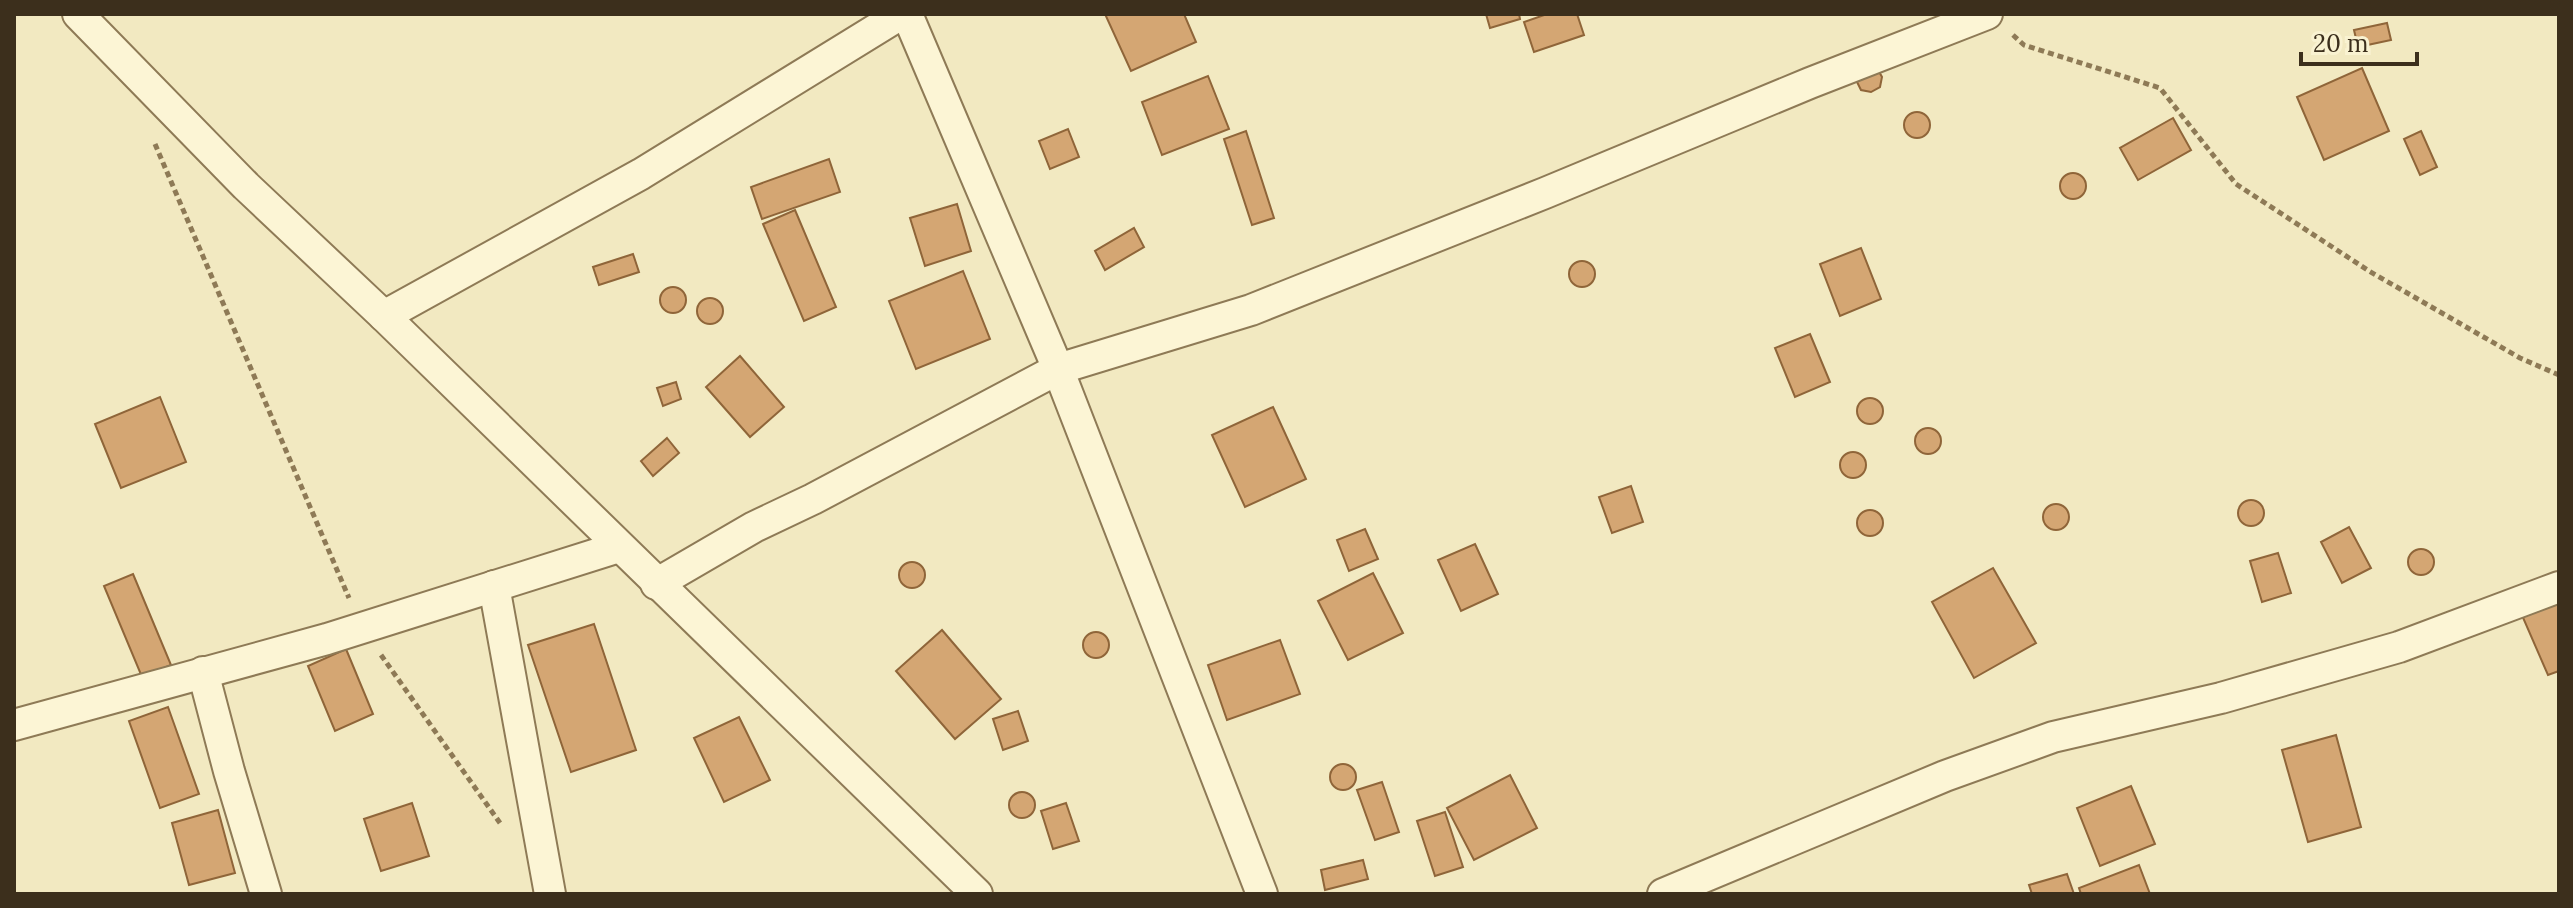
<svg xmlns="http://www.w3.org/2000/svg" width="2573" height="908" font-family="Lora,serif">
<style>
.building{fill:#d4a673;stroke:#8f6539;stroke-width:2}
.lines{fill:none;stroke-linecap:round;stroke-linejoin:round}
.minor-casing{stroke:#8e7a56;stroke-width:34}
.path{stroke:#8e7a56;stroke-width:5;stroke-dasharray:6 4;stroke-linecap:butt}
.minor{stroke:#fcf5d5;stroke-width:30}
</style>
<rect width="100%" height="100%" fill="#f2e9c1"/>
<!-- building -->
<g class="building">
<polygon points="1105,14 1184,14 1196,42 1131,71"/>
<polygon points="1486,14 1519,14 1520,19 1490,28"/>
<polygon points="1547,14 1577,14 1584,35 1534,52 1524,22"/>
<polygon points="2387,23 2391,40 2358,47 2354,30"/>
<polygon points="1877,68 1882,77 1880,87 1871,92 1861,90 1856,80"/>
<polygon points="2362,68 2389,131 2324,160 2297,97"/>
<polygon points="1208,76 1229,129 1162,155 1142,102"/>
<circle cx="1917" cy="125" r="13"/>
<polygon points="2173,118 2191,150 2138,180 2120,148"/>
<polygon points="1068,129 1079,157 1050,169 1039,141"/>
<polygon points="1246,131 1274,218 1252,225 1224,139"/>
<polygon points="2421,131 2437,167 2420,175 2404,139"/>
<polygon points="829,159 840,192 762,219 751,187"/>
<circle cx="2073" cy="186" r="13"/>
<polygon points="957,204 971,251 925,266 910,218"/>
<polygon points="795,210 836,307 804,321 763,224"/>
<polygon points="1134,228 1144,247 1105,270 1095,251"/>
<polygon points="1861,248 1881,299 1840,316 1820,264"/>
<polygon points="633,254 639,272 599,285 593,267"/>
<circle cx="1582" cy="274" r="13"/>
<polygon points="963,271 990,339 916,369 889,301"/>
<circle cx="673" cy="300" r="13"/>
<circle cx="710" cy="311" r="13"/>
<polygon points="1810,334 1830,382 1795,397 1775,348"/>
<polygon points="740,356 784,407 750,437 706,387"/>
<polygon points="676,382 681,399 663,406 657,388"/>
<polygon points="160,397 186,462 121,488 95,424"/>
<circle cx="1870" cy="411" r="13"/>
<polygon points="1273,407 1306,479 1245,507 1212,435"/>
<circle cx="1928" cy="441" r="13"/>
<polygon points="667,438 679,453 653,476 641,461"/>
<circle cx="1853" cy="465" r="13"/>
<polygon points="1631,486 1643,522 1612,533 1599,497"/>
<circle cx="2251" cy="513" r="13"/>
<circle cx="2056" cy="517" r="13"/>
<circle cx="1870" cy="523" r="13"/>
<polygon points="2349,527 2371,568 2342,583 2321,542"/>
<polygon points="1365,529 1378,559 1349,571 1337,540"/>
<polygon points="1475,544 1498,594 1461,611 1438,560"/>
<circle cx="2421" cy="562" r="13"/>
<polygon points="2278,553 2291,593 2262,602 2250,561"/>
<circle cx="912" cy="575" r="13"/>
<polygon points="1993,568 2036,643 1974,678 1932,602"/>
<polygon points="1373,573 1403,633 1348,660 1318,601"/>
<polygon points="133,574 171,665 142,677 104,586"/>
<polygon points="2559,596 2559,671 2548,675 2521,613"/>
<polygon points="594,624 636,750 571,772 528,645"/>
<polygon points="942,630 1001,699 955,739 896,671"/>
<circle cx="1096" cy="645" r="13"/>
<polygon points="1280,640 1300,694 1227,720 1208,665"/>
<polygon points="346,649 373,714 335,731 308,666"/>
<polygon points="168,707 199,794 160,808 129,721"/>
<polygon points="1018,711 1028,741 1003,750 993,719"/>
<polygon points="739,717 770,780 724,802 694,738"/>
<polygon points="2336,735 2361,827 2308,842 2282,750"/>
<circle cx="1343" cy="777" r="13"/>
<polygon points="1510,775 1537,828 1474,860 1447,808"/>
<polygon points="1382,782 1399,832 1375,840 1357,790"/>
<polygon points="2131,786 2155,844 2100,866 2077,808"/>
<circle cx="1022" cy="805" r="13"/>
<polygon points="412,803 429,856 381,871 364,819"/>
<polygon points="1066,803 1079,841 1053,849 1041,811"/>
<polygon points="218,810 235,873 189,885 172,823"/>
<polygon points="1445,812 1463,867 1435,876 1417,821"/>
<polygon points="1363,860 1368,879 1325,890 1321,870"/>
<polygon points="2139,865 2150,894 2081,894 2079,888"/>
<polygon points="2067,874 2074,894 2032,894 2029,885"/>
</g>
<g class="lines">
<defs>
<g id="minor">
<polyline points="78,14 246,186 384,316 977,894"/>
<polyline points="907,14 1058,369 1262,894"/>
<polyline points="384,316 641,174 901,14"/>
<polyline points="656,584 754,527 813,499 1058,369 1251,310 1545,193 1810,83 1987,14"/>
<polyline points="494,586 550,894"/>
<polyline points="203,672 229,771 266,894"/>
<polyline points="14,725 327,639 619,547"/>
<polyline points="1663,894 1945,776 2053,737 2221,698 2399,647 2559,587"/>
</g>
</defs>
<!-- minor casing -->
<use href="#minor" class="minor-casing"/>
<!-- path -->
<g class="path">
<polyline points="2013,35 2024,45 2160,88 2236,184 2369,271 2520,358 2559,375"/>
<polyline points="155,144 349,598"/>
<polyline points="381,655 500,823"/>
</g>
<!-- minor -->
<use href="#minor" class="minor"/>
</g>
<!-- border -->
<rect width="2573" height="908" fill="none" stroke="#3c2f1c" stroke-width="32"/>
<!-- scale -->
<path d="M2301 52v12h116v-12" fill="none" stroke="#3c2f1c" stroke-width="4"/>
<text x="2313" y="52" font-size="24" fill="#3c2f1c" stroke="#f9f2d1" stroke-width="6" paint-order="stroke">20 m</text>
</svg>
